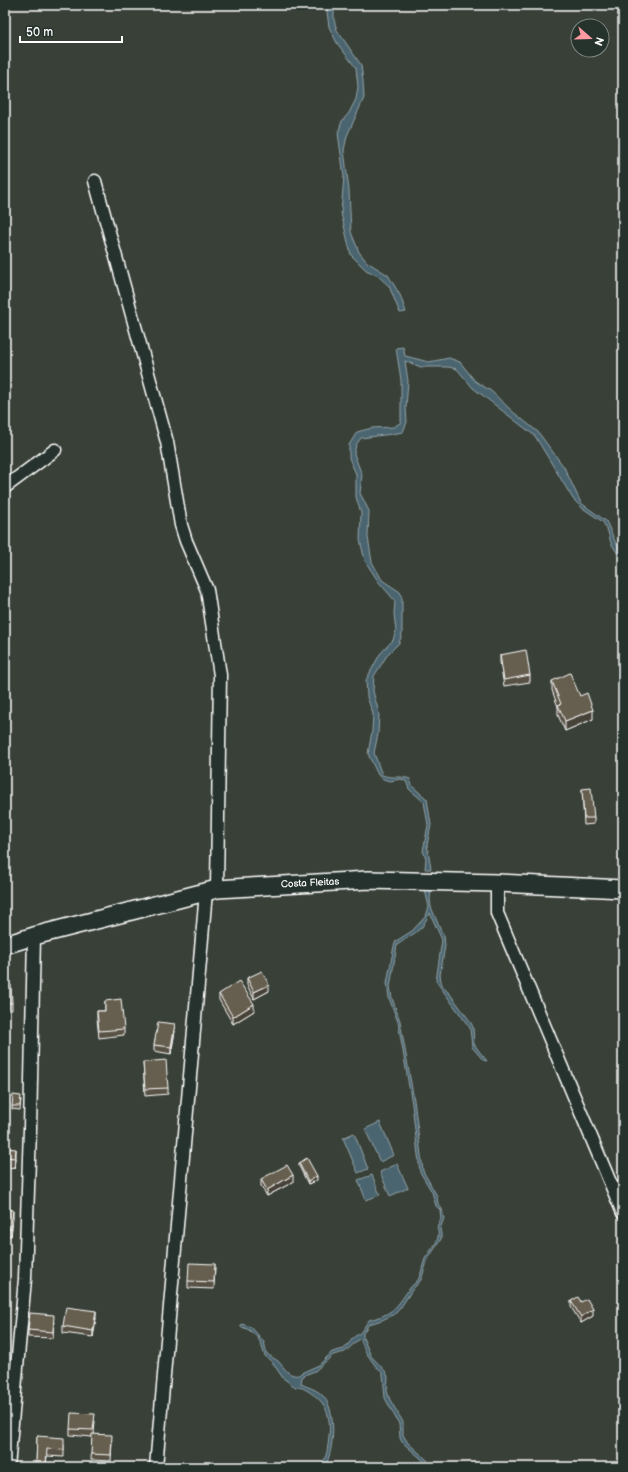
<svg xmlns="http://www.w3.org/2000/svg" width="628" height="1472" font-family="'Balsamiq Sans',sans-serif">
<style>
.water{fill:#4b6570;stroke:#93a3a9}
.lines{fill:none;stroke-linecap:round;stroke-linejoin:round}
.street-casing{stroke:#fff;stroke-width:15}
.secondary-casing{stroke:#fff;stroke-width:20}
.street{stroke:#26332d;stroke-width:12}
.secondary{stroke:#26332d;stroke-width:17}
.wall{fill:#585144;stroke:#fff}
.shaded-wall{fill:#474237;stroke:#fff}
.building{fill:#665e4f;stroke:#fff}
.labels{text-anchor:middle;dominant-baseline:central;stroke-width:3;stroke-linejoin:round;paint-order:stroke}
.street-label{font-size:10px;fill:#fff;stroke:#26332d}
</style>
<rect width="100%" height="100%" fill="#394037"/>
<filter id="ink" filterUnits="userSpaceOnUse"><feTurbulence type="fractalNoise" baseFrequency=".025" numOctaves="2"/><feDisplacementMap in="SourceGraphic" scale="8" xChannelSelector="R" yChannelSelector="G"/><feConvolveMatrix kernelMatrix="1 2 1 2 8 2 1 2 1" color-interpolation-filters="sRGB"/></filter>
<g filter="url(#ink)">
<!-- water -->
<g class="water">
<polygon points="329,5 334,5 334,20 337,30 361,65 363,81 364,98 347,136 344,150 349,190 351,232 359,252 367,262 388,275 400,295 406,312 400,313 389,286 378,276 366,270 351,255 341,213 344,176 338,133 342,121 349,113 356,99 358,87 356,68 337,43 329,27 327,12"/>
<path d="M403,347l2,9 24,6 20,-4 11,4 15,19 16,10 22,21 25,20 26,35 17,36 25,18 9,20 8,13v8l-12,-19 -3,-11 -5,-10 -22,-15 -8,-8 -38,-63 -62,-48 -16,-19 -9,-2h-27l-16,-6 3,20 -2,27 1,14 -4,10 -11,2 -31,4 -5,7 -2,9 8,21 -2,18 9,18 -1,26 4,25 10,18 18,12 2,7v35l-3,9 -11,11 -14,22 -1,15 6,22 -1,21 -4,19 8,22c11,4 17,0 28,4l2,7 15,13 4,26 -4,20 4,24h-6l1,-11 -3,-7 5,-26 -4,-23 -15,-13 -3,-8 -5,-2 -11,2 -7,-2 -5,-4 -10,-21 4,-23 1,-17 -6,-17 -1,-17 14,-26 13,-14 3,-9 -2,-17 1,-13 -17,-20 -13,-20 -5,-21 1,-27 -5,-16v-23l-7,-16v-13l8,-13 15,-4 22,-1 7,-5v-42l-5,-32z"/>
<path d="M425,890l6,1 -1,8 1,8 10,24 3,4 1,11 -5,29 1,6 2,6 7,7 20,27 3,6 1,17 5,7 8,10 -4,-1 -11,-13 -2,-19 -34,-47 6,-41 -12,-27 -8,14 -7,6 -18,12 -7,42 2,11 8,23 14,79 9,71 14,25 1,8 4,5 2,9 -4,11 1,5v5l-13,20 -7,21 -9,10 -11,17 -6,7 -13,6 -13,4 -6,9v5l8,18 15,16 2,5 -1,14 3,9 13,22v13l5,8 19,17 5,7h-4l-2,-4 -24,-21 -2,-4 -1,-14 -14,-26 -2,-24 -9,-10 -9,-13 -5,-13 -15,14 -12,3 -18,16 -8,3 -5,3 -1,7c6,3 15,5 20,10 17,15 13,55 4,73h-6c6,-5 8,-14 9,-22 3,-22 3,-39 -17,-52 -6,-4 -9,-6 -16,-6l-12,-9 -11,-16 -7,-6 -4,-12 -3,-6 -9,-8 -9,-4 2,-2 9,3 8,9 5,6 3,12c3,2 8,5 11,7 7,7 10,16 21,14l2,-2 18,-8 13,-13 12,-3 10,-12 6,-4 9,-13c24,-6 27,-12 40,-31 3,-4 7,-6 9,-9 4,-7 4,-14 7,-21 5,-10 17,-18 12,-31l4,-10 -1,-8 -4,-4 -4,-14 -12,-20 -8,-68 -14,-82 -9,-24 -2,-15 7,-37 2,-5 16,-10 14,-15 3,-9z"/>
<polygon points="380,1122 394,1155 380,1162 365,1129"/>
<polygon points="354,1133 368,1169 358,1173 343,1138"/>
<polygon points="397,1164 408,1188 390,1196 380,1172"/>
<polygon points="372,1175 380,1195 366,1200 358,1180"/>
</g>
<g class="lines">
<defs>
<g id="street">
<polyline points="95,181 167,442 181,525 186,541 207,590 220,675 217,889"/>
<polyline points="5,487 55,450"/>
<polyline points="497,883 497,913 623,1213"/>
<polyline points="8,1467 25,1279 30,1129 34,936"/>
<polyline points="156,1467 206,892"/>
</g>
<polyline id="secondary" points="5,945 34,936 217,889 368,880 497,883 623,889"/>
</defs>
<!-- street casing -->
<use href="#street" class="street-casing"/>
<!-- secondary casing -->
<use href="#secondary" class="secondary-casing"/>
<!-- street -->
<use href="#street" class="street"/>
<!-- secondary -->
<use href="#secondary" class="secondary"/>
</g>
<!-- wall -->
<g class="wall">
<polygon points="500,655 530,675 530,682 504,686 500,662"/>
<polygon points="552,681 580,696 593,719 565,731 558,715 558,707 552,690"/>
<polygon points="582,789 594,818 594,824 584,825"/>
<polygon points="247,978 269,991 254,999 247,985"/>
<polygon points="5,986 12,1003 12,1010 5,1010"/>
<polygon points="219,994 254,1011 233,1024 219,1000"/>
<polygon points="105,1001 124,1029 124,1035 99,1038 97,1018 97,1011 105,1011"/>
<polygon points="175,1031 171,1054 154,1051 154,1045"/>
<polygon points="143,1062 168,1088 168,1094 145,1096"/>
<polygon points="5,1068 8,1074 6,1091 5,1091"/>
<polygon points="21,1099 20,1110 12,1109 12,1106"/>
<polygon points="5,1148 16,1158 15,1168 6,1167"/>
<polygon points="299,1163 317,1180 308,1184 299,1166"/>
<polygon points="261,1179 293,1182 267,1196 261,1186"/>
<polygon points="5,1209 13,1217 11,1236 5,1235"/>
<polygon points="215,1264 214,1289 188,1288 188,1281"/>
<polygon points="571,1301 581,1302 593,1316 581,1323 571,1307"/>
<polygon points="96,1318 93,1337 63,1333 63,1326"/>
<polygon points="54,1322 53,1338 28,1337 28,1330"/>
<polygon points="95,1421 94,1434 112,1441 111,1461 91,1460 92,1437 70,1435 70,1429"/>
<polygon points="37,1436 64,1445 64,1457 47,1456 46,1467 36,1467"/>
</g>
<!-- shaded-wall -->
<g class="shaded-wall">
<polygon points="593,710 593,719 565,731 565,721"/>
<polygon points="269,985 269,991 254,999 254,992"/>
<polygon points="254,1004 254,1011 233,1024 233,1017"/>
<polygon points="175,1024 175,1031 171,1054 171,1047"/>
<polygon points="8,1068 8,1074 6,1091 6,1084"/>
<polygon points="16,1149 16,1158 15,1168 15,1158"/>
<polygon points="293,1175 293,1182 267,1196 267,1190"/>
<polygon points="317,1176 317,1180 308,1184 308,1181"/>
<polygon points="13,1210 13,1217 11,1236 11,1229"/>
<polygon points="593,1309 593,1316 581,1323 581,1317"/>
<polygon points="96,1311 96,1318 93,1337 93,1331"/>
</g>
<!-- building -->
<g class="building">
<polygon points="526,650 530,675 504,680 500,655"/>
<polygon points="570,673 580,696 587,693 593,710 565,721 558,705 561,704 552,681"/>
<polygon points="591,788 594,818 584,818 582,789"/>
<polygon points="262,971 269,985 254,992 247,978"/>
<polygon points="239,981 254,1004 233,1017 219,994"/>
<polygon points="11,985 12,1003 5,1003 5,986"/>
<polygon points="121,999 124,1029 99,1031 97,1011 105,1011 105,1001"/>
<polygon points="158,1022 175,1024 171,1047 154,1045"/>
<polygon points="166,1060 168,1088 145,1089 143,1062"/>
<polygon points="5,1068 8,1068 6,1084 5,1084"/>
<polygon points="13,1095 21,1096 20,1106 12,1106"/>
<polygon points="5,1148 16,1149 15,1158 6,1157 5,1165"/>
<polygon points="307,1158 317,1176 308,1181 299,1163"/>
<polygon points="287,1165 293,1175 267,1190 261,1179"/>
<polygon points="5,1209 13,1210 11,1229 5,1229"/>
<polygon points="189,1263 215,1264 214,1282 188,1281"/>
<polygon points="578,1297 581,1302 587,1299 593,1309 581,1317 571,1301"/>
<polygon points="66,1307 96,1311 93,1331 63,1326"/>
<polygon points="30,1313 54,1315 53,1332 28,1330"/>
<polygon points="71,1413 95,1414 93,1430 70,1429"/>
<polygon points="92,1434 112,1435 111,1455 91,1454"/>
<polygon points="37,1436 64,1438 64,1450 47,1449 46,1464 36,1464"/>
</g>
</g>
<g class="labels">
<!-- street labels -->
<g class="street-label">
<text transform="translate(310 883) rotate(-3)">Costa Fleitas</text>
</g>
</g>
<!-- margin -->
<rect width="628" height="1472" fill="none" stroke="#26332d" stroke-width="20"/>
<rect x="10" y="10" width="608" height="1452" fill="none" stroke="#fff" stroke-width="1.5" filter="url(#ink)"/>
<!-- north arrow -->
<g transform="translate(590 38) rotate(110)"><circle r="19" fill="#26332d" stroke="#7d8581"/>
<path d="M0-3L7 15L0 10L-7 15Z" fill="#ff9aa2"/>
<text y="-6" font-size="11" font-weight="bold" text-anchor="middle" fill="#ffffff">N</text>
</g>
<!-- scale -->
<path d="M20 36v6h102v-6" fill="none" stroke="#ffffff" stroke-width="2"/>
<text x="26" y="36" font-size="12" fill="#ffffff" stroke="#26332d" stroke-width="3" paint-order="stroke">50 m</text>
</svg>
